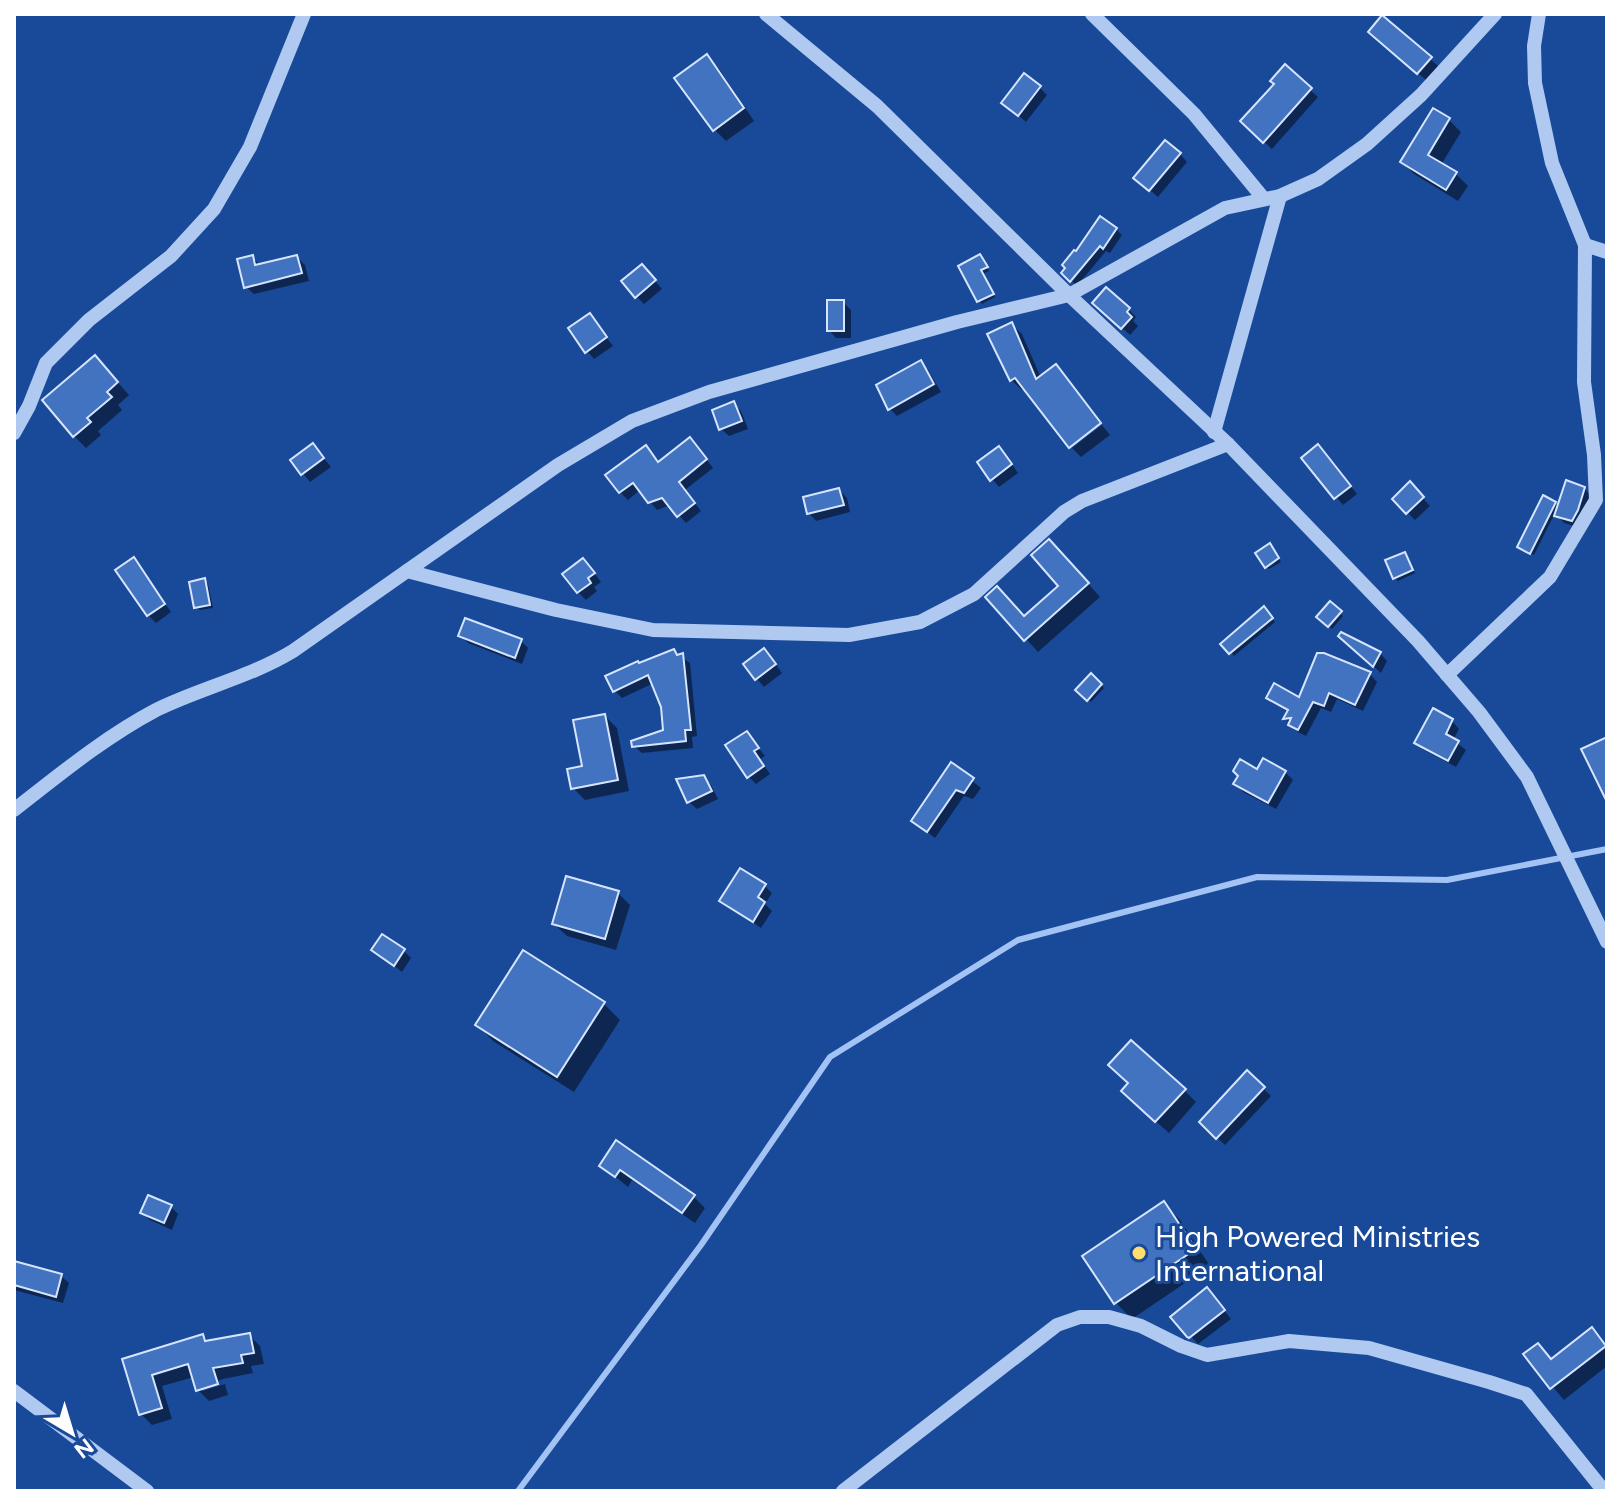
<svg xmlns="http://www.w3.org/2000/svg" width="1621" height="1505" font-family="Figtree,sans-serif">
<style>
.shadow{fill:#0007}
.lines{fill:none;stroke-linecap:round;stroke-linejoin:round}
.stream{stroke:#a2c3f3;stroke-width:6}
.building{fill:#4273c1;stroke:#d7e5fc;stroke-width:2}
.minor{stroke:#afc9f1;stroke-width:14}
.poi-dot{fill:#ffde70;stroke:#194a9a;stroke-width:3}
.labels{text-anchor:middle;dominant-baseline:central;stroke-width:6;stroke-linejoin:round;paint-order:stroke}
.poi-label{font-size:30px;fill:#fff;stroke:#194a9a;text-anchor:start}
</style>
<rect width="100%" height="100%" fill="#194a9a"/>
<!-- shadow -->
<g class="shadow">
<polygon points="1378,39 1430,59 1438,66 1426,80"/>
<polygon points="707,57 719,69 754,121 726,141 714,129"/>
<polygon points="1285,67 1318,97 1272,149 1242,121 1277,84"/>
<polygon points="1039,87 1047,95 1026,122 1004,103"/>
<polygon points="1434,110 1449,120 1461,132 1441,165 1456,174 1468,186 1458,201 1414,174 1402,162"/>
<polygon points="1180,154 1187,162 1158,197 1144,185"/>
<polygon points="1116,229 1122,235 1110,253 1106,251 1077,286 1064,273"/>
<polygon points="252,257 261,266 297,257 305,265 309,281 254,294 246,287"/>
<polygon points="983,260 989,271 983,274 995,297 982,304 960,267"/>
<polygon points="649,274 662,289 644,304 636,296"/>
<polygon points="843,302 851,310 851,338 836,338 829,330"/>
<polygon points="1128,309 1136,317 1133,321 1138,326 1130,335 1103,311"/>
<polygon points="590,316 613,346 594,359 587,351"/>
<polygon points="1011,324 1022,334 1041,378 1056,366 1100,422 1026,388 1022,390 1011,380"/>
<polygon points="921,363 928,370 941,392 897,416 890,409"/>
<polygon points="106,369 129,395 118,405 122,410 98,431 101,435 86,448 74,436"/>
<polygon points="733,404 741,411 748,429 729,436 721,429"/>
<polygon points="1102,425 1110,435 1081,457 1072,448"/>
<polygon points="313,445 331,467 310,482 292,460"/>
<polygon points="697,447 713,468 685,490 701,511 686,523 670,505 657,510 640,490 628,500 620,492 646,448 659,463"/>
<polygon points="1326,455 1357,494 1343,505 1304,458"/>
<polygon points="1006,456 1018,473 999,487 992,479"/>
<polygon points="1410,484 1430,506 1415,520 1394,499"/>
<polygon points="1584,488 1592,496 1580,528 1564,523 1555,513 1534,555 1523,550 1555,503 1559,507"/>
<polygon points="839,490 847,498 850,512 816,521 809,513"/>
<polygon points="1273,549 1281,562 1269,569 1266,566"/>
<polygon points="1061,553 1100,597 1038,652 988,597 1025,618 1061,586"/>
<polygon points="1405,554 1415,573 1398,581 1395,578"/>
<polygon points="134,560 171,612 156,623 148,615"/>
<polygon points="590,568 601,582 594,587 597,591 586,600 578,592"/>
<polygon points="205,581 208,584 213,608 200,610 196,607"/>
<polygon points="1330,604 1343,616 1332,629 1318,617"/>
<polygon points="1264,609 1275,622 1234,656 1223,644"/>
<polygon points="461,636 521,641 528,648 522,664 468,643"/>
<polygon points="1348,644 1380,653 1387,661 1381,673"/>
<polygon points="674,652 690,663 697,736 692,737 693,748 642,753 634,746 665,731 663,706 654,683 622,698 615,691 608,677"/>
<polygon points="771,658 782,673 764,687 745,665"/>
<polygon points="1370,674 1377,682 1363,711 1337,699 1331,712 1321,708 1306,736 1298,732 1285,718 1289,713 1268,698 1300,700"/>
<polygon points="1091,676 1104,688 1091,702 1078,690"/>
<polygon points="605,716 617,728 629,791 585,800 573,788"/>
<polygon points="1452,721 1459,729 1453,740 1466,750 1456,767 1424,750 1417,743"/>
<polygon points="747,733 765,756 760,759 770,774 756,784 748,776"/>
<polygon points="952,765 981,788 973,799 964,796 935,838 913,821"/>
<polygon points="1258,772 1285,772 1293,780 1276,809 1243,792 1236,784"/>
<polygon points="703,777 711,785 718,799 697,809 689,802"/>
<polygon points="765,886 772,893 765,904 772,911 761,928 721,900"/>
<polygon points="618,893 630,905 616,950 567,936 554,924"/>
<polygon points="373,950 403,950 411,958 402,972"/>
<polygon points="604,1004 620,1020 574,1092 493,1041 477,1024"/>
<polygon points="1247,1073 1271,1096 1225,1145 1201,1122"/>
<polygon points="1130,1084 1184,1090 1196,1102 1169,1133 1135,1103"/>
<polygon points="616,1143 693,1196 705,1208 695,1223 632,1180 628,1187 601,1165"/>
<polygon points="1164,1204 1180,1220 1210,1266 1132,1319 1115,1302"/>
<polygon points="171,1207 178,1214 172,1230 150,1220 142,1213"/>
<polygon points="14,1263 61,1276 69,1283 63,1303 14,1290"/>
<polygon points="1215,1298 1231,1319 1198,1344 1173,1317"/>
<polygon points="1592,1330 1607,1346 1607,1366 1564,1400 1526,1355 1538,1346 1552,1360"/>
<polygon points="249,1335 260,1346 264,1364 251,1366 253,1373 223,1379 202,1387 202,1391 225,1384 228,1395 209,1401 197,1389 194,1377 162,1386 172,1419 152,1425 141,1414 125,1360 203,1336 209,1342"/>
</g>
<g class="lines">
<!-- stream -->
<polyline class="stream" points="518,1491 701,1245 830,1057 1018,940 1257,877 1447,880 1607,849"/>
</g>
<!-- building -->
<g class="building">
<polygon points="1382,15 1432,57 1417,74 1368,32"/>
<polygon points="707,54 744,108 713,131 674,78"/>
<polygon points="1285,64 1312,88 1263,143 1240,121 1274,84 1270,81"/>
<polygon points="1024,73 1041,86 1018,116 1001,103"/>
<polygon points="1433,108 1450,118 1428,155 1457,172 1446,190 1400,162"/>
<polygon points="1165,140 1181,153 1149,191 1133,178"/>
<polygon points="1100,216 1117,228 1103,249 1100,246 1070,282 1061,273 1065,268 1062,265 1074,250 1076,251"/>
<polygon points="980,254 988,267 981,270 994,294 977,302 958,266"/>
<polygon points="253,255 255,265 297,255 302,273 244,288 237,259"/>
<polygon points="642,264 656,280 635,298 621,281"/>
<polygon points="1106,287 1130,308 1127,312 1132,317 1121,329 1092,303"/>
<rect x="827" y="300" width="17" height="31"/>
<polygon points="590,313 607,337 585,353 568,328"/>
<polygon points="1012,322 1036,379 1056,364 1101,423 1069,448 1015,378 1010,381 987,334"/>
<polygon points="95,355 118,382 107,392 112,397 87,418 91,422 73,437 42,400"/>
<polygon points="921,360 934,384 888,410 876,385"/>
<polygon points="734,401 742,421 719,430 712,410"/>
<polygon points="690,437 707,459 679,482 695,503 677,517 662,498 648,503 633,483 619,493 605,475 646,445 658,462"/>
<polygon points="313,443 324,458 301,475 290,460"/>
<polygon points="1318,444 1351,486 1334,499 1301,458"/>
<polygon points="999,446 1012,464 990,481 977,462"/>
<polygon points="1566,480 1585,487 1578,510 1572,521 1554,516"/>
<polygon points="1410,481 1424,497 1406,514 1392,499"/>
<polygon points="839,488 844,505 807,514 803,497"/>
<polygon points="1543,495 1556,502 1530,554 1517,547"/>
<polygon points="1049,539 1089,583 1024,641 985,597 997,586 1024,616 1058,586 1031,555"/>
<polygon points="1270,543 1279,558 1265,568 1255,553"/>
<polygon points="1405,552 1413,570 1393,579 1385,560"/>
<polygon points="134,557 165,604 147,616 115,570"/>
<polygon points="583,558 595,573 588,578 591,583 577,593 562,574"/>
<polygon points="205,578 210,605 194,608 189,582"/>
<polygon points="1330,601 1342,611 1328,627 1316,617"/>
<polygon points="1264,606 1273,618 1229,654 1220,644"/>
<polygon points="465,618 522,639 515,658 458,636"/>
<polygon points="1341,632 1381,652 1373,667 1338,636"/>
<polygon points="764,648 776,664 755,680 743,664"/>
<polygon points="674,649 677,655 683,653 691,730 685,730 686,741 632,747 631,741 663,730 661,707 648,675 613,692 605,676 638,661 639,663"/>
<polygon points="1317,653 1324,653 1371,672 1355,705 1329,693 1324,706 1313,702 1298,730 1288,725 1291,718 1283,719 1288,710 1266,698 1274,683 1299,697"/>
<polygon points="1091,673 1102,684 1087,701 1075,690"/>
<polygon points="1433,708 1453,719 1446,734 1459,741 1448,761 1414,743"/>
<polygon points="605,714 618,780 571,789 567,769 582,766 573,720"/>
<polygon points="747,731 759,748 754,751 764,766 747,778 725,745"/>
<polygon points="1607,737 1607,802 1581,749"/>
<polygon points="1263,758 1286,771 1268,803 1233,784 1238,776 1233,771 1240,759 1257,769"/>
<polygon points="951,762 974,778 964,793 956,790 927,832 911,821"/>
<polygon points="704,775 712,791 687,803 676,779"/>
<polygon points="740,868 766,884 758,897 765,902 753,922 719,901"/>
<polygon points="566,876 619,891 605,939 552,924"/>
<polygon points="382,934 405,949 394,966 371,950"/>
<polygon points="523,950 605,1002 557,1077 475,1025"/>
<polygon points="1131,1040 1186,1089 1155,1122 1121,1091 1128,1083 1108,1065"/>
<polygon points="1247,1070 1265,1087 1216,1139 1199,1122"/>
<polygon points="616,1140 695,1195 682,1213 620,1170 615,1177 599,1166"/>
<polygon points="148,1195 172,1205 164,1223 140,1213"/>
<polygon points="1164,1201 1196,1249 1114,1304 1082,1256"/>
<polygon points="14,1261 62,1274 56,1297 14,1285"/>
<polygon points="1207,1287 1225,1310 1189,1338 1187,1337 1170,1317"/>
<polygon points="1592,1327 1606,1346 1550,1389 1523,1354 1538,1343 1551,1359"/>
<polygon points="250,1333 254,1353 241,1355 243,1363 213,1368 218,1384 196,1391 188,1364 152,1375 162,1408 139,1415 122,1359 203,1334 205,1341"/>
</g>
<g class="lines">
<!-- minor -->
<g class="minor">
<polyline points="766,14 877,106 1069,295 1228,444 1418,641 1479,712 1527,777 1607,942"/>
<polyline points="1092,14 1194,114 1264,199"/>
<polyline points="1585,245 1607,252"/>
<polyline points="1214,432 1280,196"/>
<polyline points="14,433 29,406 46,363 89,320 171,256 214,209 250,147 304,14"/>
<polyline points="407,571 556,610 653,630 849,635 920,622 974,594 1064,512 1082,501 1228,444"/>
<polyline points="1447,675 1550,577 1596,500 1594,455 1584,382 1585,245 1552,163 1535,83 1534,46 1539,14"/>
<path d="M14,810c46,-36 91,-73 142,-100 45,-22 94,-33 137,-59l265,-186 74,-44 77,-29 248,-70 112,-27 156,-87 55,-12 38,-17 49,-35 54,-49 74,-81"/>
<polyline points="14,1391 147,1491"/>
<polyline points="843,1491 1057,1325 1080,1317 1109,1317 1141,1326 1181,1346 1207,1355 1289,1341 1369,1348 1489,1382 1526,1394 1604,1491"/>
</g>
</g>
<!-- markers -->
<circle class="poi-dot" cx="1139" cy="1253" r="8"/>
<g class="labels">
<!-- poi labels -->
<g class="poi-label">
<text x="1155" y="1236">High Powered Ministries<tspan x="1155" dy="34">International</tspan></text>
</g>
</g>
<!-- border -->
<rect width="1621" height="1505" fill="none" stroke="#ffffff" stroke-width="32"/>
<!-- north arrow -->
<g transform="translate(72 1433) rotate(142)" stroke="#194a9a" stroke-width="6" paint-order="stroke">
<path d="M0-6L14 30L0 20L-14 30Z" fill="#ffffff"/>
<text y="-12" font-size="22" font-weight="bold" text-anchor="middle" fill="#ffffff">N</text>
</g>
</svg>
